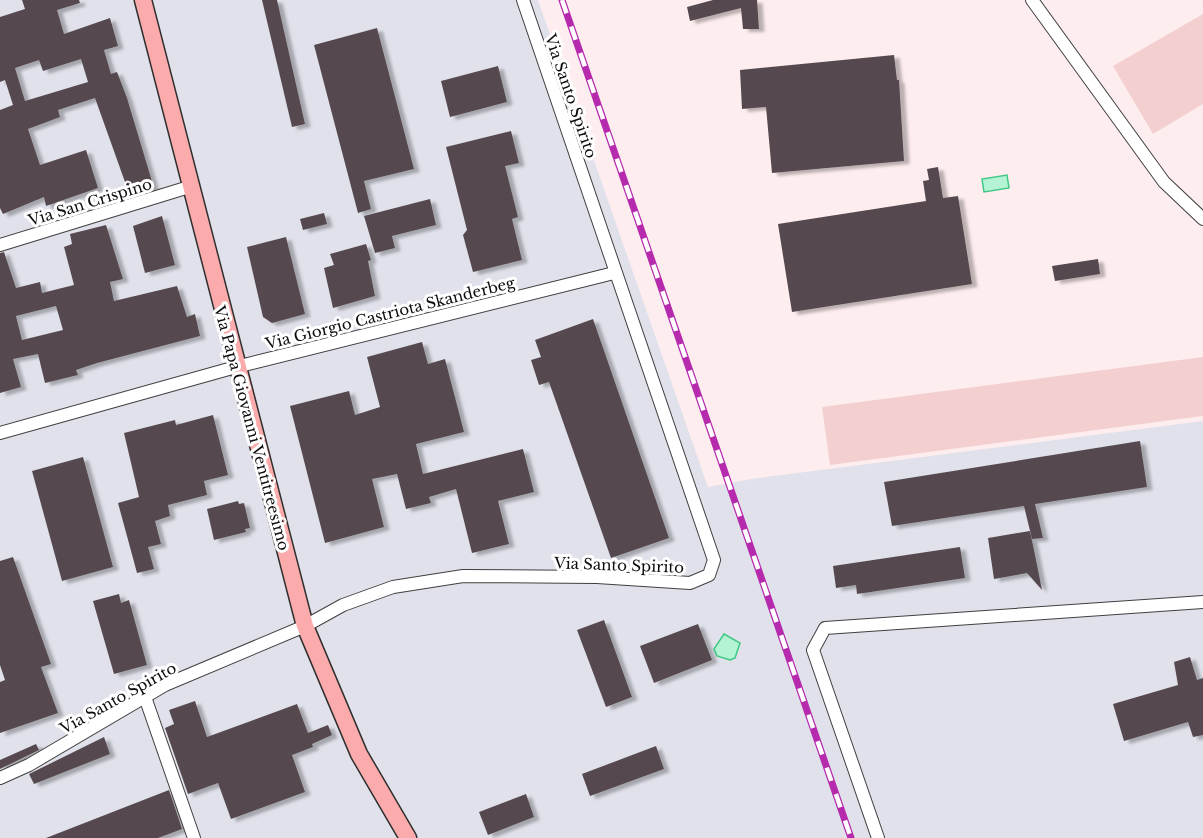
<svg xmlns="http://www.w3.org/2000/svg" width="1203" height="838" font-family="'Libre Baskerville',serif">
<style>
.industrial{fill:#e1e1eb}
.farmland{fill:#f3d0cf}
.water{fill:#b4f3d3;stroke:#3fc784;stroke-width:1.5}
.building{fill:#554a4f;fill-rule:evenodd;filter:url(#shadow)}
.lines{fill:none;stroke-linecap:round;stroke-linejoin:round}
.street-casing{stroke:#404040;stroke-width:14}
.secondary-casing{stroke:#2f2f2f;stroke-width:19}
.street{stroke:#fff;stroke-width:12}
.secondary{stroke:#fbabab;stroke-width:16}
.rail-casing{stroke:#b62bae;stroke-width:7}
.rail{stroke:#fff;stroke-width:4.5;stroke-dasharray:14;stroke-linecap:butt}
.labels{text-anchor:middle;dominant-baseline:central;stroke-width:6;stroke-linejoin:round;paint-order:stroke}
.street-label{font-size:15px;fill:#0d0d0d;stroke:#fff}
</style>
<defs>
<filter id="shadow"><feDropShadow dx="5.5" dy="3" stdDeviation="1.5" flood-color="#0004"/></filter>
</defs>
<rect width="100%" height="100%" fill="#feedef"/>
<!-- industrial -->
<polygon class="industrial" points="0,0 538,0 708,487 751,479 1203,421 1203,838 0,838"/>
<!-- farmland -->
<g class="farmland">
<polygon points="1203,14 1203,104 1153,134 1113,66"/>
<polygon points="1203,357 1203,416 830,465 822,407"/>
</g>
<!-- water -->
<g class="water">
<polygon points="1007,175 1009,188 984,192 982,179"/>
<polygon points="724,634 740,643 735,658 730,660 717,656 714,649"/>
</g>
<!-- building -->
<g class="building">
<path d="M22,0h57l1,3 -23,7 7,24 46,-16 8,28 -14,4 7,24 6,-2 10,26 27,90 -24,8 -35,-98 -37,12 2,7 -32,12 12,36 46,-15 12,38 -52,18 -2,-9 -41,17 -3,-6v-98l13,-5 -8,-25 -5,2v-65l25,-8zM81,59l7,23 -63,19 -10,-33 24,-8 4,11z"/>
<polygon points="262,0 277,0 305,124 292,127"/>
<polygon points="713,0 757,0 759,29 743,29 741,8 690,21 687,7"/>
<polygon points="377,28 414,169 364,181 371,209 358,213 314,45"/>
<polygon points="894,55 897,80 899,80 904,161 772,173 766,107 742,109 740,70"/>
<polygon points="498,66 507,102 450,117 441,81"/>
<polygon points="511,131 519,163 505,166 518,217 512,219 522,260 473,272 463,235 467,230 446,147"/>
<polygon points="938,167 943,198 958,196 972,284 792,312 778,224 926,201 923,181 929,180 927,169"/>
<polygon points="430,199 436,225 392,236 395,248 375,253 364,216"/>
<polygon points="324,213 327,224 303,230 300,219"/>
<polygon points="162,216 175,265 145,273 133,226"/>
<path d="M106,225l17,54 -13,3 4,19 63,-15 10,31 8,-3 5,22 -103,27 -21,7 2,5 -33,8 -7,-29 -25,5 8,28 -21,6v-140l4,-1 12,36 24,-6 2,11 32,-8 -10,-38 8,-3 -2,-10zM56,306l7,24 -41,10 -6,-24z"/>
<polygon points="286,237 305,314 272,323 263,317 247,247"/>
<polygon points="366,244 371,260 368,261 375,296 333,308 324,268 334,265 330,254"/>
<polygon points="1098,259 1100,274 1055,281 1052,266"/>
<polygon points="593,319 669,538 611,558 549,382 539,385 531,360 541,357 535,340"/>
<polygon points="422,342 428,364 445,359 464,432 416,444 423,474 523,449 534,492 498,501 509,544 472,553 456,489 429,497 431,503 406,509 397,474 372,479 384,527 325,543 290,406 349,391 355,415 380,407 367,357"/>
<polygon points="213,415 228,475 204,481 207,495 168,505 170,516 155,521 161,544 148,547 154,569 137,573 118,503 139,497 124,433 175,420 176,425"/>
<polygon points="1140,441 1147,487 1035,504 1043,538 1032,539 1024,506 892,526 884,482"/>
<polygon points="83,457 113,567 62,581 32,471"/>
<polygon points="238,501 239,504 244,503 250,528 245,529 246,532 214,540 207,509"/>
<polygon points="1030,531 1035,555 1042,590 1027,573 994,579 988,538"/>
<polygon points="960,547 965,578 857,594 856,585 836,588 833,566"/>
<polygon points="13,557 51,664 41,667 58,713 0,733 0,682 5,680 0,665 0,561"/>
<polygon points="119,594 121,603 129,600 147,665 114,674 93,601"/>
<polygon points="604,620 632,697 606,707 577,630"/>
<polygon points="698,624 712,660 654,683 640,646"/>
<polygon points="1190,657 1197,680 1203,678 1203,735 1193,737 1188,722 1124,741 1113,704 1178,685 1174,662"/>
<polygon points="195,701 207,737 297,704 308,733 328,725 332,735 312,744 313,747 292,755 305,792 231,819 218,783 188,794 165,728 174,724 169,710"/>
<polygon points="104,737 110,754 34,784 29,774"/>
<polygon points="36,744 39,750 0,769 0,760"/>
<polygon points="656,746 664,769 590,796 582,774"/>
<polygon points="169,790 182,829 158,838 46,838"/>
<polygon points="526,794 534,817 488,835 479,812"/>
</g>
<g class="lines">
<defs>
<g id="street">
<polyline points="1032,0 1164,182 1203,219"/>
<polyline points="0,245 189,187"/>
<polyline points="0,433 236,367 614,273"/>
<polyline points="145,697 194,838"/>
<polyline points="0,778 29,765 165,685 305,626 343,605 393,587 463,576 597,577 690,583 709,575 714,560 523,0"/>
<polyline points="878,838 813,650 825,628 1203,602"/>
</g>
<polyline id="secondary" points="143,0 305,626 359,754 408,838"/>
</defs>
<!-- street casing -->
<use href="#street" class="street-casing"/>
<!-- secondary casing -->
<use href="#secondary" class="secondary-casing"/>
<!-- street -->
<use href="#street" class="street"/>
<!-- secondary -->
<use href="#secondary" class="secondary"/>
<defs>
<polyline id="rail" points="562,0 851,838"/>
</defs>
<!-- rail casing -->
<use href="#rail" class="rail-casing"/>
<!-- rail -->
<use href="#rail" class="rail"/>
</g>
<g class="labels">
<!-- street labels -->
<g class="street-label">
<text transform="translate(571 96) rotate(71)">Via Santo Spirito</text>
<text transform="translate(90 202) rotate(-17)">Via San Crispino</text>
<text transform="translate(390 313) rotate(-14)">Via Giorgio Castriota Skanderbeg</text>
<text transform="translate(252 428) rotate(75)">Via Papa Giovanni Ventitreesimo</text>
<text transform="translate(619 565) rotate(2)">Via Santo Spirito</text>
<text transform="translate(118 698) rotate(-29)">Via Santo Spirito</text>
</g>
</g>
</svg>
